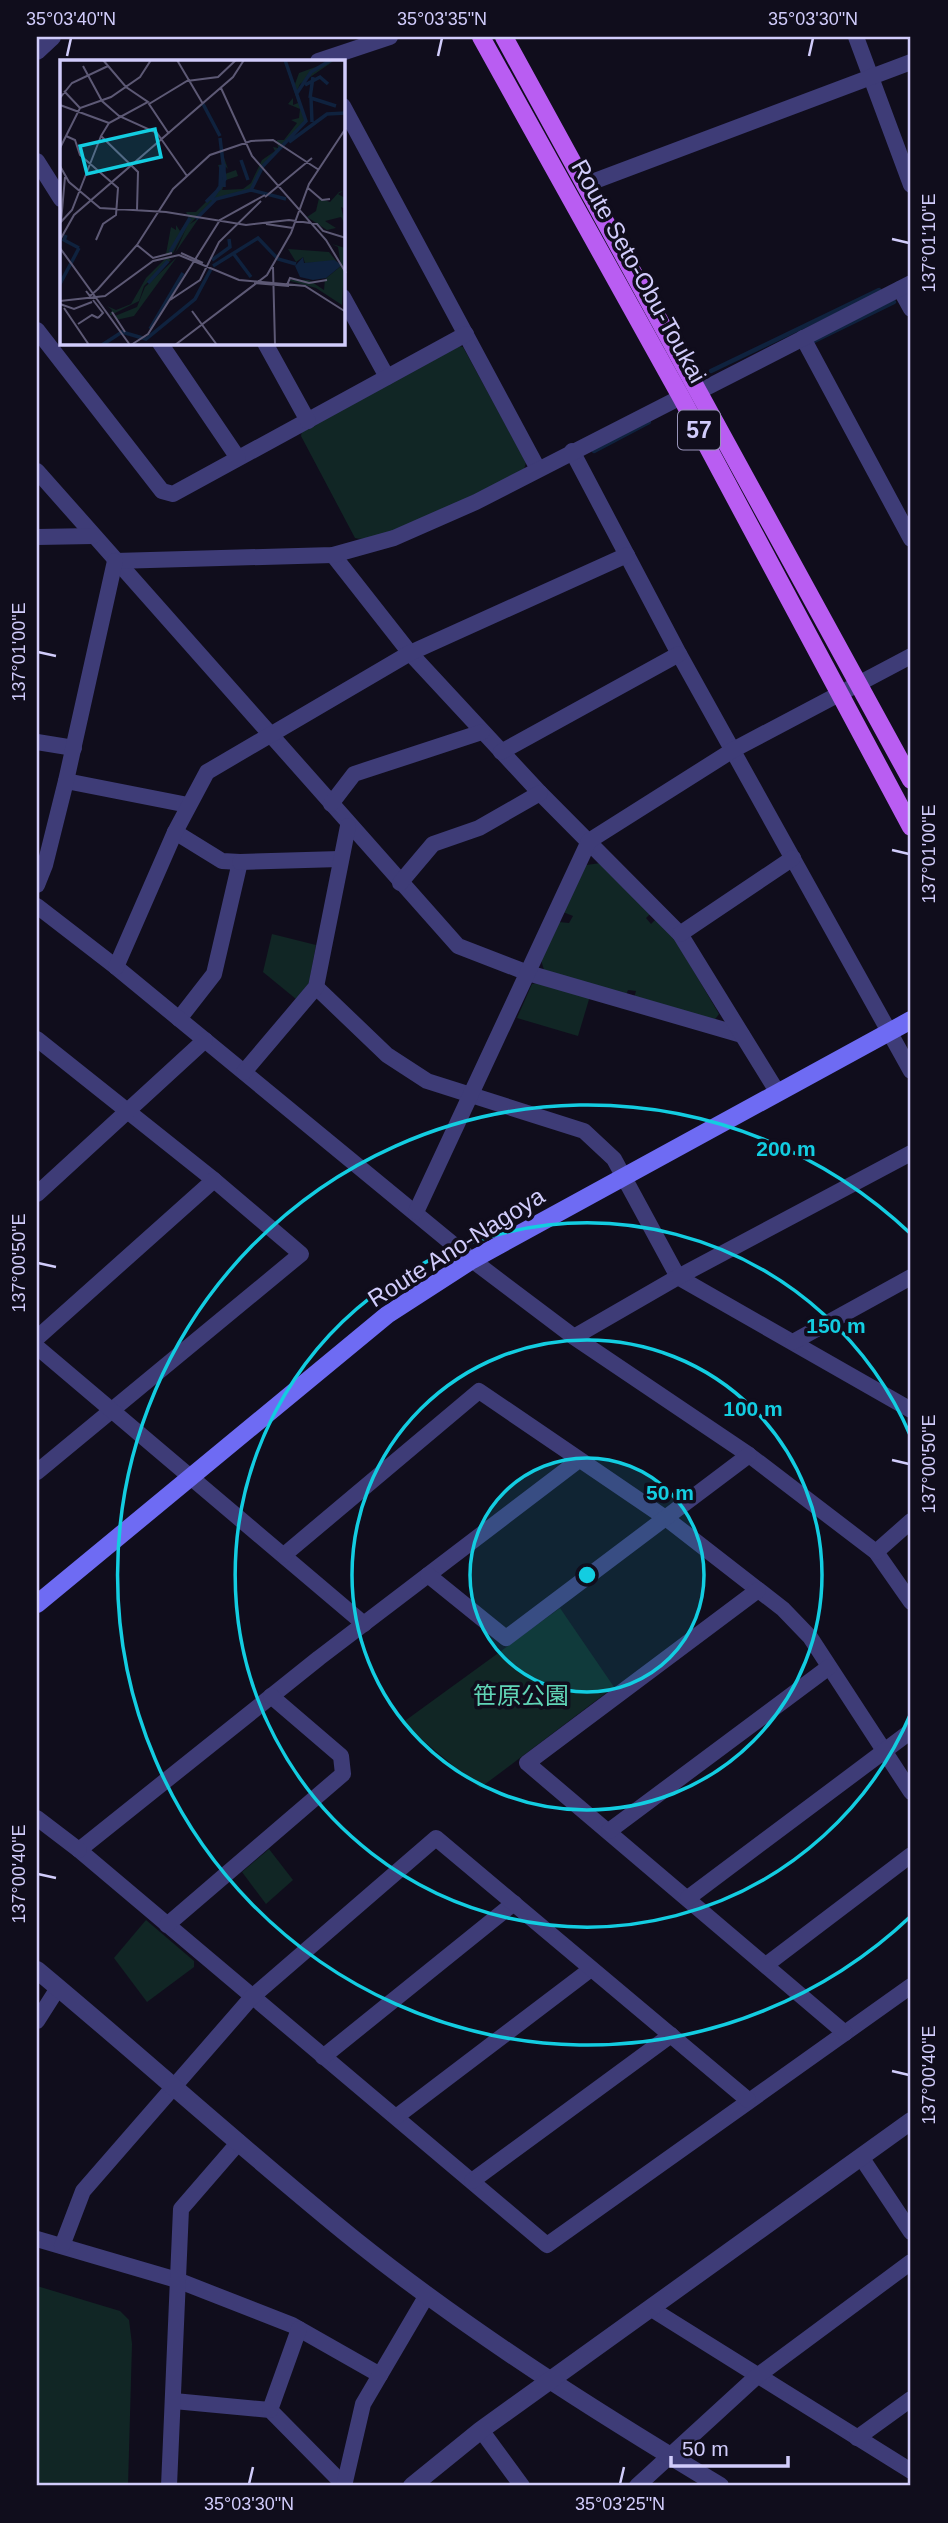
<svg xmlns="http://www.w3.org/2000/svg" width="948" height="2523" font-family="Helvetica,'Noto Sans JP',sans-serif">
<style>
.green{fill:#112625}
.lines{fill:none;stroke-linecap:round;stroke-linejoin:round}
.stream{stroke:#0f223e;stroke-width:4.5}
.minor{stroke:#3e3c77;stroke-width:16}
.tertiary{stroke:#3e3c77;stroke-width:18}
.secondary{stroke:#6e6bf3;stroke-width:18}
.primary{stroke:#b95df2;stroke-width:18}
.ticks{fill:none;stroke:#d1ccfb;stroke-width:2.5}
.ring{fill:none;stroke:#13cde1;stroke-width:3.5}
.labels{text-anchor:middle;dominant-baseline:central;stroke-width:7;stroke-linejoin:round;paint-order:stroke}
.shield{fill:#100d1c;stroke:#9793b8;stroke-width:2}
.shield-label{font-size:23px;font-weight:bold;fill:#d1ccfb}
.street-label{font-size:24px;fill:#d1ccfb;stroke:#100d1c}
.park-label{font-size:24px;fill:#60d4b6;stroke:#100d1c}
.inset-river{fill:none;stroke:#0f223e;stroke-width:3.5}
.inset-road{fill:none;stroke:#5d5975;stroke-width:2}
.view{fill:#13cde1;fill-opacity:0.15;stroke:#13cde1;stroke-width:3.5}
.inset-edge{fill:none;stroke:#d1ccfb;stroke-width:3.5}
.centre{fill:#13cde1;stroke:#100d1c;stroke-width:3.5}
.ring-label{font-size:21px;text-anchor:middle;font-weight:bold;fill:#13cde1;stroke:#100d1c;stroke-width:7;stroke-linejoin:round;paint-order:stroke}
.neatline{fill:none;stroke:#d1ccfb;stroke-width:2.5}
.ticks-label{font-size:18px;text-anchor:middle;fill:#d1ccfb}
</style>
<rect width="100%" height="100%" fill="#100d1c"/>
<!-- green -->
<g class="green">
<path d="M456,345l7,2 63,115 -2,8c-29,14 -143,76 -169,68l-54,-102 1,-7z"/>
<polygon points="601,863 651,913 646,918 651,924 657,918 673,936 719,1014 713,1022 634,998 636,991 628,990 626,995 544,970 541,960 559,922 569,923 573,916 563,912 586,865"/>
<polygon points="272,934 316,945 309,983 296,999 263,972"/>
<polygon points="539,983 590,996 578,1036 517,1018 532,984"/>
<polygon points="560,1608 614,1687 480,1788 402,1723"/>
<polygon points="269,1849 293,1880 266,1904 242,1872"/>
<polygon points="146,1920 194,1961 194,1967 147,2002 114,1958"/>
<polygon points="37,2286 120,2311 129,2320 132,2344 128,2486 37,2486"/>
</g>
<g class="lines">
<!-- stream -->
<g class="stream">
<polyline points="814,341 894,302"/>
<polyline points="711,371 879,290"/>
<polyline points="594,451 649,422"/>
</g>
<!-- minor -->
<g class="minor">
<polyline points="856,37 911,185"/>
<polyline points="318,61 390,37"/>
<polyline points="343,106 538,469"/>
<polyline points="37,161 61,199"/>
<polyline points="584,185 911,62"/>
<polyline points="900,289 911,309"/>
<polyline points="343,297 387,377"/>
<polyline points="37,330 162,491 173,494 466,334"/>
<polyline points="803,338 911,539"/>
<polyline points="160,343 238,458"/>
<polyline points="265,343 308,421"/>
<polyline points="698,392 911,283"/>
<polyline points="572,451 679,654 911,1071"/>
<polyline points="37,471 458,946 528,973 742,1035"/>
<polyline points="37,537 93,536"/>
<polyline points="333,555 410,653 540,793 680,934 778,1093"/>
<polyline points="115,561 333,555 394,538 476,502 681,397"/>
<polyline points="37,742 74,748"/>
<polyline points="501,752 679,654"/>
<polyline points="66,781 188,805"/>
<polyline points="331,804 354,774 482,732"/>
<polyline points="175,832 222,861 240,862 214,974 179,1019"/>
<polyline points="240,862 340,859"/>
<polyline points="400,883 433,844 479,828 540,793"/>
<polyline points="37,885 45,865 66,781 115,561"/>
<polyline points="37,906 116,967 472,1260 574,1337 749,1455 876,1552 911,1602"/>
<polyline points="680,934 793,858"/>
<polyline points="116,967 175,832 207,772 410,653 627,555"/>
<polyline points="316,987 387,1055 427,1081 584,1131 614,1159 678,1277 911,1410"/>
<polyline points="37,1039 214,1180 301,1254 37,1472"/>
<polyline points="244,1072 316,987 348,826"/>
<polyline points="37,1194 205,1040"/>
<polyline points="416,1212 589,841 733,750 911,656"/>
<polyline points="574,1337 678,1277 911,1153"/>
<polyline points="37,1338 214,1180"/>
<polyline points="793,1342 911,1277"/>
<polyline points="37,1347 364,1624"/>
<polyline points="579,1460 319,1658 79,1850 547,2245 911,1986"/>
<polyline points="876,1552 911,1521"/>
<polyline points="284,1555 479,1391 667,1519 783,1609 810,1637 911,1792"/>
<polyline points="428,1575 506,1638 749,1455"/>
<polyline points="758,1590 527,1763 845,2033"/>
<polyline points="37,1818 79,1850"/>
<polyline points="609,1831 829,1667"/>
<polyline points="688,1898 911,1731"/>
<polyline points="167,1925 343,1774 341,1756 271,1696"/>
<polyline points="766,1965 911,1855"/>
<polyline points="37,2021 58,1988"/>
<polyline points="323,2057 514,1903"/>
<polyline points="396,2117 591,1969"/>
<polyline points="861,2157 911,2232"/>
<polyline points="472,2181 671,2035"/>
<polyline points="37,2239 177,2280 292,2325 380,2375"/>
<polyline points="62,2246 83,2191 252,1997 436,1838 748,2100"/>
<polyline points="650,2308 911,2471"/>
<polyline points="174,2401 270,2410 344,2485"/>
<polyline points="270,2410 299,2329"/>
<polyline points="481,2430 522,2486"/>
<polyline points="857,2438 911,2399"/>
<polyline points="169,2486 181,2209 239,2142"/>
<polyline points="344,2486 363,2404 427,2295"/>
<polyline points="637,2486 756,2377 911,2262"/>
</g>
<!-- tertiary -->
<g class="tertiary">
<polyline points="37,51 52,37"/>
<path d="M37,1970c107,89 210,183 319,271 114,91 239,170 364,245"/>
<polyline points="412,2486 481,2430 911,2121"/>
</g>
<!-- secondary -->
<polyline class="secondary" points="37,1604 387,1315 472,1260 911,1020"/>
<!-- primary -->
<g class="primary">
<polyline points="481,37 681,397 911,827"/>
<polyline points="504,37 911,780"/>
</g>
</g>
<!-- ticks -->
<path class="ticks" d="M67,56l4,-18M438,56l4,-18M809,56l4,-18M892,239l17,4M38,652l18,4M892,850l17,4M38,1263l18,4M892,1460l17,4M38,1874l18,4M892,2071l17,4M249,2484l4,-17M620,2484l4,-17"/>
<!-- distance rings -->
<circle cx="587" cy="1575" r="117" fill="#13cde1" fill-opacity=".12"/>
<g class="ring">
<circle cx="587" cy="1575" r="117"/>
<circle cx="587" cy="1575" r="235"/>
<path d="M911 1713A352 352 0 1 1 911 1437"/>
<path d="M911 1916A470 470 0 1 1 911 1234"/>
</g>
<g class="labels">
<!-- shield labels -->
<rect class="shield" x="678" y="410.5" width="42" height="39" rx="5"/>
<g class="shield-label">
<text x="699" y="430">57</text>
</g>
<!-- street labels -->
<g class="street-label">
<text transform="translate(639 271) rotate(61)">Route Seto-Obu-Toukai</text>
<text transform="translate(456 1247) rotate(-32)">Route Ano-Nagoya</text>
</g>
<!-- park labels -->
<g class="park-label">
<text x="521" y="1695">笹原公園</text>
</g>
</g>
<!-- overview -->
<g transform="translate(60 60)">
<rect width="285" height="285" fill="#100d1c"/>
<path d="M224,0l11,24 4,-11 36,-13 -35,24 -4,9 9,28 -42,46 -10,21 -40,12 -23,24 9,-6 -24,35 11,-24 -13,24 -7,1 5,-27 5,3v-5l4,6 9,-13 -3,-6h10l24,-24 -1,-11 4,1 -5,-13 6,-1 -2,-12 6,17 -4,-4 1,9 11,-4 2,6 -12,4 -4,10 21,-1 8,-6 11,-23 13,-9 -2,-4 5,1 -1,-8h7l13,-17 -6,-3 8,-2 1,-9 -12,-5 5,-6v7l5,-2zM283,131l-5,3 7,4v11l-4,-2 4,17 -4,-7 -16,4 11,7 -9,2 -20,-13 9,-6 3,-13 11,4 9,-10zM272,184l13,4 -3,57 -26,-17 -29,-8h22l15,10 1,-11 16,-13 -3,-19zM228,189l41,3 8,10 -32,1 -2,-6 -7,5zM107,197l4,3 -27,26 -5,15 -30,15 3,-6 -5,-4 9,4 15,-6 15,-26zM117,197l-43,59 -18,4 -1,-4 22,-9 8,-20z" fill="#112625"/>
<path d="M243,197l1,6 30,-3 8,5 -16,13 -13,2 -13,-3 -5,-11z" fill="#0f223e"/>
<path class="inset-river" d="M245,25l15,-8 8,7M237,33l14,-21 20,-12M250,38l3,-21M143,44l17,32M252,62l-1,-24 25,8M229,82l38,-28 19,-1M181,100l7,20M164,127v-23M191,130l35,9M151,140l14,-21 -5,-41M146,142l14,-14 1,-23M136,159l20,-20 35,-9 12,-24 43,-45 -21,-61M6,175l-2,5 15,8M110,192l20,-34M173,193l18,24M152,200l18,-13 -1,-8M153,206l45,-28 20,21 18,5M88,223l20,-22M0,224l19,-36M90,269l33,-56M42,285l20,-13 24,7 49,-40 16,-30"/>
<path class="inset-road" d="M43,0l23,27 22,15 -39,21 -8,13 37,36 -1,38M117,0l26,44M23,6l19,35 17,15 38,17 30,43M161,28l31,68 74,84 20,33M4,31l16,17M0,38l12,-15 36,-17M0,45l49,18M109,74l-20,-30 38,-23 31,-4 18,-17M6,76l9,4 5,15 38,33 -2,27 -13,9 -7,16M0,88l20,-40 31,-11 29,-20 11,-17M0,106l9,16 31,26 66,4 80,13 43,-5 28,4 6,7 23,7M248,128l14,12 8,-1M205,137l47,-39M1,162l4,-45M0,163l12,-13 29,-74M206,164l27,4M0,180l14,-25 159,-138 11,-17M77,185l16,13 19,-5M0,188l70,97M121,193l22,10M213,207l2,78M194,223l35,3M227,225l3,-7 19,5 18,-3M26,231l4,5 8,-7 39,-44 36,-56 37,-34 41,-14 22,-1 46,30M33,240l10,13 -5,5M110,240l30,-20 19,-38 42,-41M0,241l45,-5 48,-35 26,-6 60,25 66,6 41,26M0,244l14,5 18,-7M4,248l25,37M132,251l25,34M52,252l13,20M18,264l14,-9 6,3M71,285l17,-11 72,-114 45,-25M115,285l92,-70 24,-42 18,-49 37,-56"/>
<path class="view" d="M95,69l6,28 -74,17 -7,-28z"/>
<rect width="285" height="285" class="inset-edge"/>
</g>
<circle cx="587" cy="1575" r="10" class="centre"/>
<g class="ring-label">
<text x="786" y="1156">200 m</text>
<text x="836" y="1333">150 m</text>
<text x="753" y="1416">100 m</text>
<text x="670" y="1500">50 m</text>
</g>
<!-- border -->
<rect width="948" height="2523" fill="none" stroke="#100d1c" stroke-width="77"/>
<!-- scale -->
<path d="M671 2456v10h117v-10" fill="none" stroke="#d1ccfb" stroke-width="3.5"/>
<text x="682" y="2456" font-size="21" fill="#d1ccfb" stroke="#100d1c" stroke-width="5" paint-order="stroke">50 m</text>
<rect x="38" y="38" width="871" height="2446" class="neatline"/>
<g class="ticks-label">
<text x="71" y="25">35°03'40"N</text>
<text x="442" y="25">35°03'35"N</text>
<text x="813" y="25">35°03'30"N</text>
<text transform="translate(929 243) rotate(-90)" y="6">137°01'10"E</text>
<text transform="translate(19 652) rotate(-90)" y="6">137°01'00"E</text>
<text transform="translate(929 854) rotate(-90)" y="6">137°01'00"E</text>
<text transform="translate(19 1263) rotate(-90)" y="6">137°00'50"E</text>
<text transform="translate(929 1464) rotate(-90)" y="6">137°00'50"E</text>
<text transform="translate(19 1874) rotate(-90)" y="6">137°00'40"E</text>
<text transform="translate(929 2075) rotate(-90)" y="6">137°00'40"E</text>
<text x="249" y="2510">35°03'30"N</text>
<text x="620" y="2510">35°03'25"N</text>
</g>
</svg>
